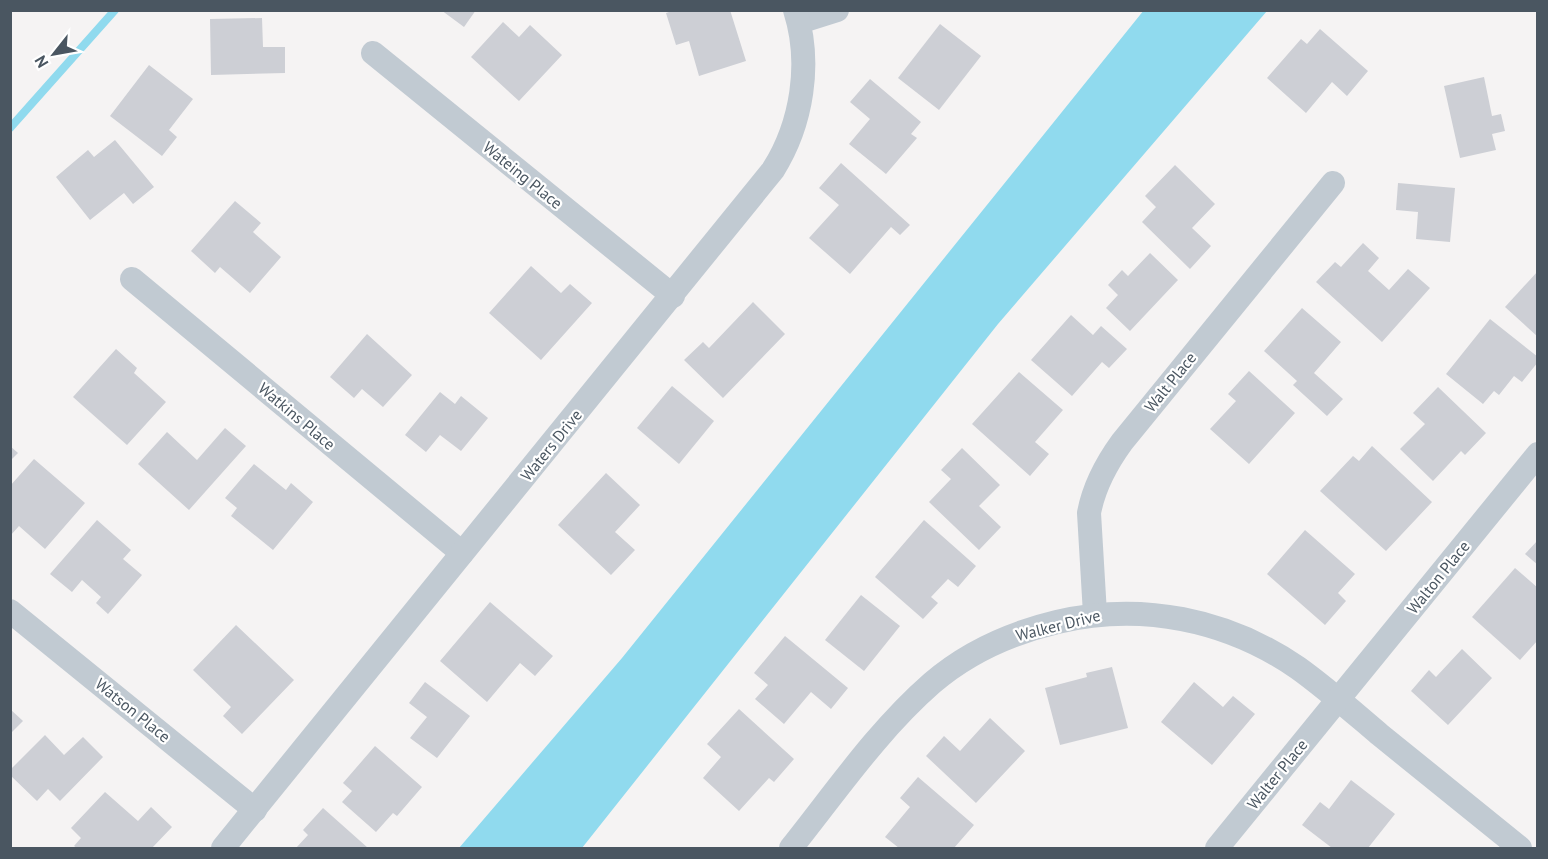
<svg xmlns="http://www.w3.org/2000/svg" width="1548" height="859" font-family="'PT Sans',sans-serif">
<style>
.water{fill:#90daee}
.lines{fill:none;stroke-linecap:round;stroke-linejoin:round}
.stream{stroke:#90daee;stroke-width:8}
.building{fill:#cdcfd5}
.street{stroke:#c1cad2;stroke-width:24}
.labels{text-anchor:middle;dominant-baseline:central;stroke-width:4.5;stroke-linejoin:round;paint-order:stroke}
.street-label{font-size:16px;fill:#4a5661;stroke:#fff}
</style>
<rect width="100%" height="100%" fill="#f5f3f3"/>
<!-- water -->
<polygon class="water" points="1144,10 1267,11 998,324 582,848 459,848 622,658"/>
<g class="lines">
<!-- stream -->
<polyline class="stream" points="10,128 115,10"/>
</g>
<!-- building -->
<g class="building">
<polygon points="441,10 476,10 464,27"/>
<polygon points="675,10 730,10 746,61 699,76 689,41 676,45 666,13"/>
<polygon points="262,18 263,47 285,47 285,73 211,75 210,19"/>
<polygon points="503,22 519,37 530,25 562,55 519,101 471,57"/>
<polygon points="940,24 981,56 939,110 898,78"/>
<polygon points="1320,29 1368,71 1347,96 1332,82 1306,113 1267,78 1301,39 1307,44"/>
<polygon points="149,65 193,99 169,130 177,137 162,156 110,116"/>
<polygon points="1484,77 1492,116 1501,114 1505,131 1492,134 1496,150 1460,158 1444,86"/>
<polygon points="870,79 921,122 911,134 917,138 886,174 849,144 870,119 850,102"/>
<polygon points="115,140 154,187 133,204 124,193 90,220 56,177 88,150 94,157"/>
<polygon points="841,163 910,225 900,235 891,227 850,274 809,238 839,205 819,188"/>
<polygon points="1175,165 1215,204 1192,228 1211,246 1190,269 1142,222 1156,207 1145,196"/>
<polygon points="1398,183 1455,188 1450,242 1416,239 1418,212 1396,210"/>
<polygon points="235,201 261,223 253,232 281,257 250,293 220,267 215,273 191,251"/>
<polygon points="1363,243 1379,258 1368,271 1389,290 1408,269 1430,288 1382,342 1316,282 1335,262 1341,267"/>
<polygon points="1150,253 1178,280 1130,331 1106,308 1118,295 1108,285 1122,270 1128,276"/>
<polygon points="531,266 561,293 570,284 592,303 541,360 489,313"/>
<polygon points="1538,271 1538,337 1505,307"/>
<polygon points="753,302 785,334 723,398 684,360 703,342 709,348"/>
<polygon points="1302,308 1341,342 1314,373 1343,399 1327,416 1293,385 1297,381 1264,351"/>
<polygon points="1071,315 1093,335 1101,326 1127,349 1109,368 1102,362 1072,396 1031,360"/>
<polygon points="1490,319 1538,357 1538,362 1522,382 1514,376 1499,395 1494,391 1483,404 1446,374"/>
<polygon points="367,334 412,375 383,407 362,389 354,398 330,377"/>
<polygon points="116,349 137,368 134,373 166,402 127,445 73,397"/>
<polygon points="1249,371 1295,413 1249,464 1210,429 1236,401 1228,394"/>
<polygon points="1019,372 1063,410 1035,442 1049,454 1030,476 972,424"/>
<polygon points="672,386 714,421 679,464 637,428"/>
<polygon points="1438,387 1486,433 1465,455 1461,451 1433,481 1400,449 1425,424 1413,413"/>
<polygon points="440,392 455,404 461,396 488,418 461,451 440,435 426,452 405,435"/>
<polygon points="225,428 246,446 189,510 138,464 167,432 197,460"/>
<polygon points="10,446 18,453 10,461"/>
<polygon points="1372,446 1432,502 1386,551 1320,491 1353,456 1359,461"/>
<polygon points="962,448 1000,485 979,506 1001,527 979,550 929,502 951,479 941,470"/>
<polygon points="34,459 85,503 45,549 19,526 10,536 10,486"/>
<polygon points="254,464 286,490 291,483 313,502 273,550 231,516 237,508 225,498"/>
<polygon points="606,473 640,505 615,532 635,550 611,575 558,525"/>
<polygon points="97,520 131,550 123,559 142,575 108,614 96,603 101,597 82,580 72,592 50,574"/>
<polygon points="924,520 976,566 958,587 948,579 931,597 938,603 923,619 875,577"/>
<polygon points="1305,530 1355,574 1338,593 1346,601 1325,625 1267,574"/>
<polygon points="1538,540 1538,565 1525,554"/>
<polygon points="1515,568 1538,588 1538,640 1520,660 1472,617"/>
<polygon points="861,595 900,626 864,671 825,640"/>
<polygon points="490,602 553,656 535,676 520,663 487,702 440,661"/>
<polygon points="236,625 294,680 242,734 223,716 231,707 193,670"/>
<polygon points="785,636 848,688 831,709 811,692 784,724 755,699 768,685 754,673"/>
<polygon points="1462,649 1492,678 1448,725 1411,691 1429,670 1436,677"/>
<polygon points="1112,667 1128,728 1060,745 1045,688 1087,677 1086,673"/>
<polygon points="425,682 470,716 437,758 410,738 427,717 409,703"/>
<polygon points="1194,682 1223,707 1233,696 1255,714 1212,765 1161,722"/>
<polygon points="10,709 23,721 10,734"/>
<polygon points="739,709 794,759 774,782 769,778 739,811 703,778 721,757 707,744"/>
<polygon points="990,718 1025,751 976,803 926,756 944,736 960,751"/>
<polygon points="45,735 64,755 83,737 103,757 60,801 48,789 37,801 10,775 10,770"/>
<polygon points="375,746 422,787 397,816 393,813 376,832 342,802 352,791 343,783"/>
<polygon points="918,777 974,825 954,848 899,848 885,837 910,807 900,798"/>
<polygon points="1351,780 1395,814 1368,848 1332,848 1302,825 1320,802 1329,809"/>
<polygon points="105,792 138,821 151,807 172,827 152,848 77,848 74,846 81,838 71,828"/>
<polygon points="323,808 368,848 296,848 308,835 303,830"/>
</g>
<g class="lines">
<!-- street -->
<g class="street">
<polyline points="799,22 837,10"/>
<polyline points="373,53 673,296"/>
<polyline points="132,279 462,553"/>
<polyline points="10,611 255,810"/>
<path d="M1095,614l-6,-101c5,-27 17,-49 33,-71l211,-259"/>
<path d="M223,848l550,-678c29,-46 39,-107 22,-160"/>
<path d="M791,848c44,-55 87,-118 141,-165 36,-31 79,-50 125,-61 84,-20 170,-3 241,46 28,20 55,44 81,66 47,38 94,76 141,114"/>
<polyline points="1217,848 1538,454"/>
</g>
</g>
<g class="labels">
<!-- street labels -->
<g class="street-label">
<text transform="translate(523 175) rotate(39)">Wateing Place</text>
<text transform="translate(1170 382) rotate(-51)">Walt Place</text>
<text transform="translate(297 416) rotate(40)">Watkins Place</text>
<text transform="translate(551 445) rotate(-51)">Waters Drive</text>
<text transform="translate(1438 577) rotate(-51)">Walton Place</text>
<text transform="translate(1058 625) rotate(-14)">Walker Drive</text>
<text transform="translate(133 710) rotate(39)">Watson Place</text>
<text transform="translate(1277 774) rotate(-51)">Walter Place</text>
</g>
</g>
<!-- border -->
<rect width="1548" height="859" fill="none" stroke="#4a5661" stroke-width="24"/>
<!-- north arrow -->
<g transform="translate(54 54) rotate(239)" stroke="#ffffff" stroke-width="4.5" paint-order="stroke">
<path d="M0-4.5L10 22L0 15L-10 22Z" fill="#4a5661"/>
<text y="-9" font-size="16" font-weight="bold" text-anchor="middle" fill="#4a5661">N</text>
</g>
</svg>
